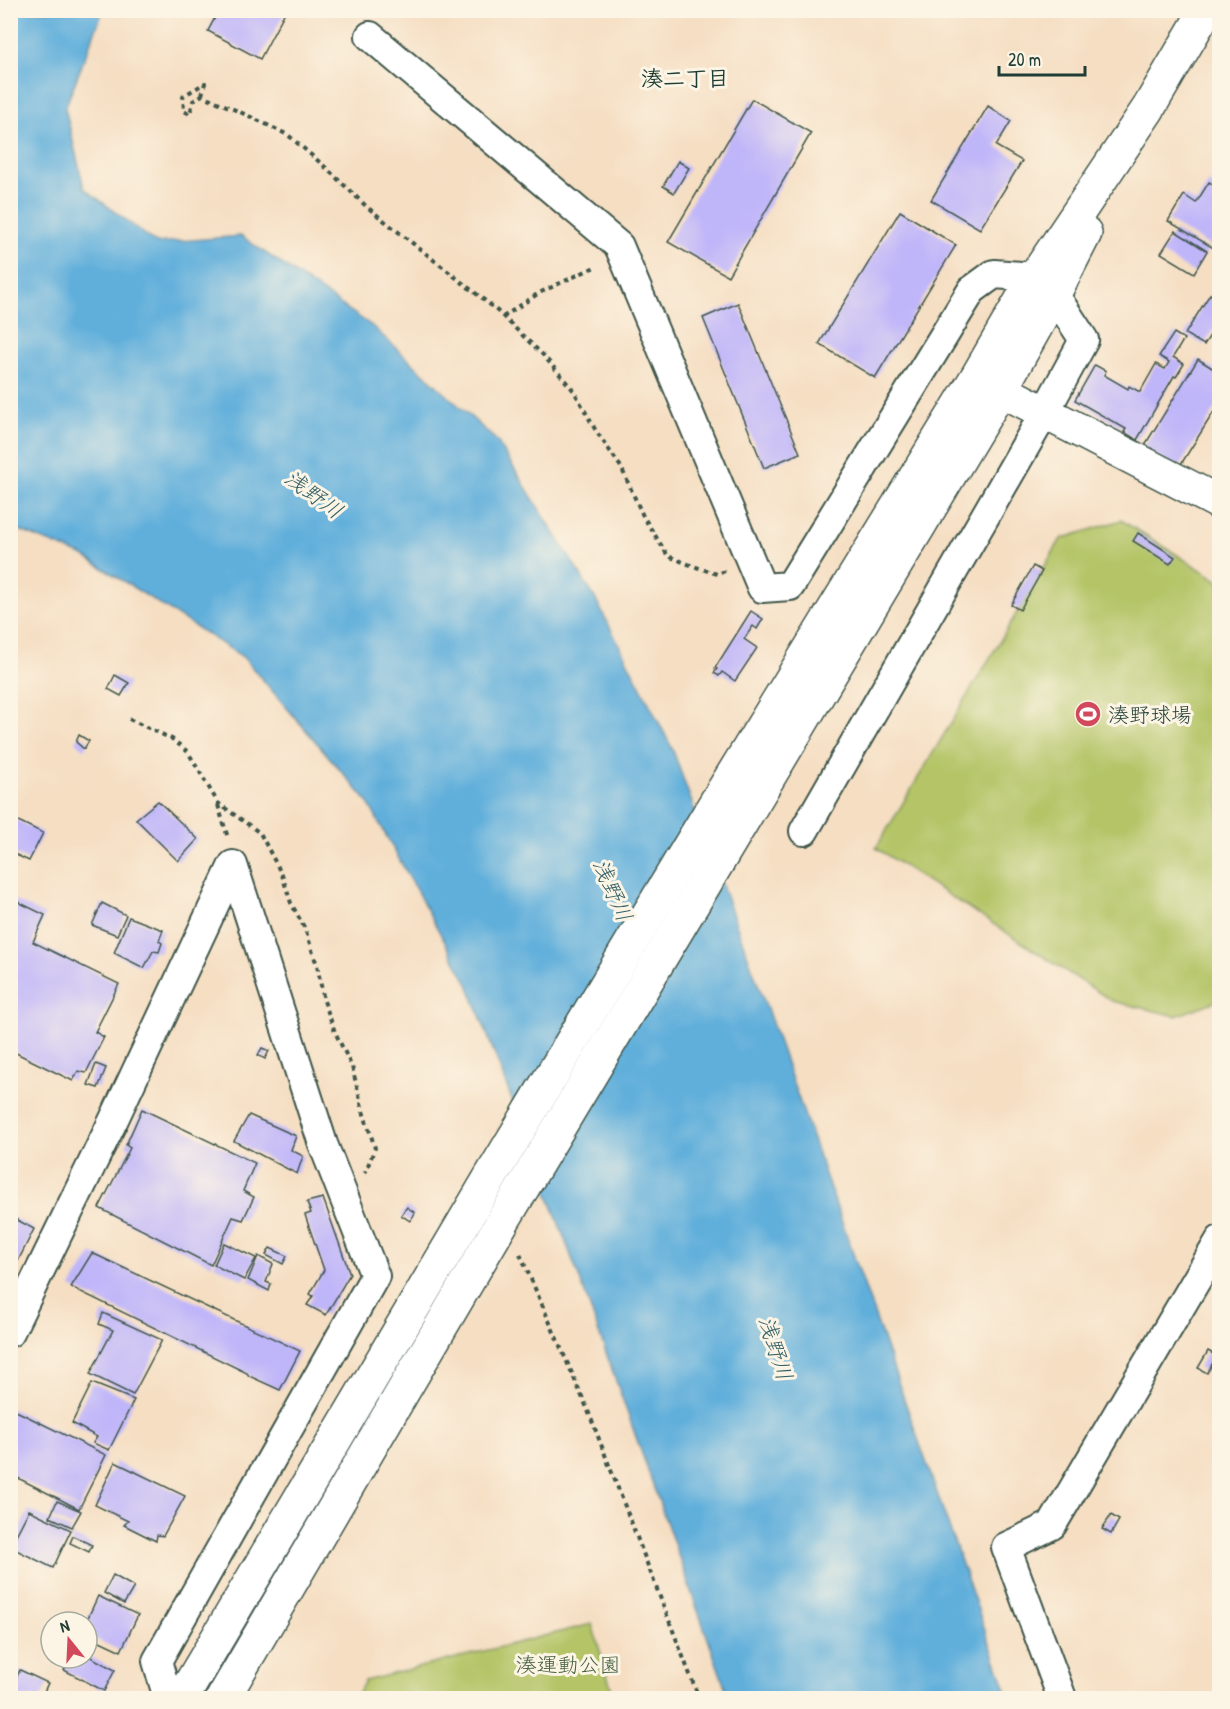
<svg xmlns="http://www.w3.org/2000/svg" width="1230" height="1709" font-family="'Patrick Hand','Klee One',sans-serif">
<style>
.green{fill:#b4c466;stroke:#6a804d;stroke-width:1.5}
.water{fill:#61afdb;stroke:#407688;stroke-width:1.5}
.building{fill:#bfb5f9}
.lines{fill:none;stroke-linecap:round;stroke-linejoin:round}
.minor-casing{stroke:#3f5549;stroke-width:32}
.tertiary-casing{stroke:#3f5549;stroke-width:36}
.path{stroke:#3f5549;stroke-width:4;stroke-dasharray:4.5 4.5;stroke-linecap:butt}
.minor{stroke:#fff;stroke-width:28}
.tertiary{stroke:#fff;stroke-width:33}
.labels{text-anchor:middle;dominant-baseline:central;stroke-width:6;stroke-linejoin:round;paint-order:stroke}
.poi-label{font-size:21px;fill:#1f3d34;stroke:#fcf5e5;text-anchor:start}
.park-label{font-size:21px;fill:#445f40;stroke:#fcf5e5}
.neighbourhood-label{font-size:22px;font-weight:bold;fill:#1f3d34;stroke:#fcf5e5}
.water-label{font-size:22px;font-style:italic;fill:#335f66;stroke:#fcf5e5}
</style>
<rect width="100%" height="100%" fill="#fcf5e5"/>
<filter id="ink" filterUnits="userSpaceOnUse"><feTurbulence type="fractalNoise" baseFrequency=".0167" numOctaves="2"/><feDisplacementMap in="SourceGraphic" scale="12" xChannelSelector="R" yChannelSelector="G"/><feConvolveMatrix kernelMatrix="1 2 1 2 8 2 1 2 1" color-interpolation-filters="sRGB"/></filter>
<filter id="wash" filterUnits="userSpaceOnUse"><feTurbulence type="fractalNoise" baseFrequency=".008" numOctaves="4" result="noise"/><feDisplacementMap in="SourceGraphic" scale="24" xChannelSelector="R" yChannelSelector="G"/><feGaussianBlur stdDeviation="1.35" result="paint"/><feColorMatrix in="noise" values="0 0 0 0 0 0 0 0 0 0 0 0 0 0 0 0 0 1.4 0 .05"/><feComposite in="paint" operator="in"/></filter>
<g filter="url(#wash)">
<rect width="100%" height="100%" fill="#f5dec2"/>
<!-- green -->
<g class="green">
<polygon points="1121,520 1219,581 1219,1000 1176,1016 1112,1001 876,848 1061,539"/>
<polygon points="592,1624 614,1698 355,1698 365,1681"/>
</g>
<!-- water -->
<polygon class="water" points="10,11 103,11 65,108 84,188 156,243 241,236 372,326 497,441 595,598 672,748 770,1017 1009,1698 729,1698 578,1274 468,984 367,801 243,657 84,556 11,527"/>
<g id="blocks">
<!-- building -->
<g class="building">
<polygon points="219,10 286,10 260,59 208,31"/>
<polygon points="752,99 811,133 728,276 668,242"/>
<polygon points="988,106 1011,121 996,146 1022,161 980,229 931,200"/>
<polygon points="678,161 689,168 674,193 663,186"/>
<polygon points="1209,182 1220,189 1220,252 1168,221 1184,195 1196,203"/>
<polygon points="900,211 956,245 875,378 819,344"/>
<polygon points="1175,231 1207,251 1194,273 1161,253"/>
<polygon points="1210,294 1220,300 1220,333 1214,329 1204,345 1185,334"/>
<polygon points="738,303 800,453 764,468 703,318"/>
<polygon points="1174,333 1184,339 1173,357 1184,364 1176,377 1174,376 1137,440 1124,432 1126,429 1075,400 1095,365 1106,371 1104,375 1128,389 1129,386 1140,392 1156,364 1165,369 1169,362 1159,356"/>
<polygon points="1198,359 1220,373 1220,402 1178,469 1143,448"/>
<polygon points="1138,533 1175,557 1170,564 1133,541"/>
<polygon points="1033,566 1042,571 1020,610 1011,605"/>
<polygon points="751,611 763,619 757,629 753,626 744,639 757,648 735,681 722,672 719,676 714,673 717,669 715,668"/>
<polygon points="115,675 129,683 121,696 108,689"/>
<polygon points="79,735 89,741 84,749 76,742"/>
<polygon points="158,801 198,839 178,861 136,819"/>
<polygon points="10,817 43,833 29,861 10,852"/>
<polygon points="10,898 45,915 33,942 119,984 95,1032 104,1037 86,1073 78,1071 73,1081 10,1050"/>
<polygon points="102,903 126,915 117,935 92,925"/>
<polygon points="129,917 163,930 159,941 162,943 159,952 153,951 144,968 114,953"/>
<polygon points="262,1048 269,1051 265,1059 258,1055"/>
<polygon points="96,1064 106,1068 98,1088 88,1085"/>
<polygon points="142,1109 255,1163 243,1191 254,1197 243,1220 233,1217 211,1265 99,1208 130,1148 126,1145"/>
<polygon points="249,1115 296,1136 291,1150 303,1156 297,1174 234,1141"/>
<polygon points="323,1198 350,1274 326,1315 307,1305 313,1296 310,1294 324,1270 305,1215 311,1213 307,1202"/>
<polygon points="407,1207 415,1213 410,1221 401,1215"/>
<polygon points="10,1216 34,1229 15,1267 10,1265"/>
<polygon points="224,1243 256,1258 244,1280 214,1265"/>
<polygon points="270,1248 287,1256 283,1264 266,1255"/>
<polygon points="92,1253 300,1351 280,1390 249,1376 247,1373 71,1287"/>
<polygon points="258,1256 273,1264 266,1282 271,1284 269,1291 248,1280"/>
<polygon points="103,1313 162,1340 133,1395 90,1374 113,1330 99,1324"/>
<polygon points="1208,1351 1217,1356 1207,1373 1198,1368"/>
<polygon points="92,1383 134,1400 109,1450 93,1443 97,1437 72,1423"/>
<polygon points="10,1408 106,1455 79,1509 10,1474"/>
<polygon points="115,1462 185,1496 163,1536 157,1535 156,1541 124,1525 128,1521 95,1505"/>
<polygon points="57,1501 81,1511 72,1527 50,1517"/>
<polygon points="29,1510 71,1530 53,1568 10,1547"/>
<polygon points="1111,1515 1119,1520 1111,1534 1102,1529"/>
<polygon points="73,1536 92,1545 89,1552 70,1543"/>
<polygon points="113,1575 134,1587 124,1604 104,1593"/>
<polygon points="98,1596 138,1615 121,1651 87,1635 86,1622"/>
<polygon points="87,1655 115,1670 104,1691 64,1670 71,1658 87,1658"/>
<polygon points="20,1670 48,1683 41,1698 10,1698 10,1691"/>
</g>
</g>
</g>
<g filter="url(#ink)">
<use href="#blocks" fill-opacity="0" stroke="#3f5549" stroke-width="1.5"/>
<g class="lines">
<defs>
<g id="minor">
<polyline points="370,36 619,246 762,588 790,586 972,290 994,274 1035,277 1054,294 1084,340 1045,412 804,831"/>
<polyline points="10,1332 114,1119 233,865 323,1144 375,1276 157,1661 168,1698"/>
<polyline points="1062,1698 1006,1547 1052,1525 1220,1240"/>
</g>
<g id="tertiary">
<polyline points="982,380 1220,503"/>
<polyline points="182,1698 490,1178 713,807 977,377 1035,277 1148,109 1206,10"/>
<polyline points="223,1698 504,1219 1001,389 1054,294 1085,233"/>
</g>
</defs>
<!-- minor casing -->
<use href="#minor" class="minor-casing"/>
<!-- tertiary casing -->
<use href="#tertiary" class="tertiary-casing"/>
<!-- path -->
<g class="path">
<polyline points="202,95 205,83 183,96 184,111 190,114 193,101 202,95 251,117 288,135 324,166 367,207 493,307 543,355 574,391 596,431 621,467 643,516 668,556 693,566 717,574 725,571"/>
<polyline points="503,317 539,293 597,266"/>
<polyline points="129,719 172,739 188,752 218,803 260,833 282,875 291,903 305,929 317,965 324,1001 335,1032 352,1067 363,1111 375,1148 365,1173"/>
<polyline points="218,805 228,838"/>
<polyline points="520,1254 587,1408 699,1698"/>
</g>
<!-- minor -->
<use href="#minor" class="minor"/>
<!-- tertiary -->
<use href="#tertiary" class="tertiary"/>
</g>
</g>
<!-- icons -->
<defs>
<symbol id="stadium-disc" viewBox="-11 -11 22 22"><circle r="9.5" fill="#d1495b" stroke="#fcf5e5"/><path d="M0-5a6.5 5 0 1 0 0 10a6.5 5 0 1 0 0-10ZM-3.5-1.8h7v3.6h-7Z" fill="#fff"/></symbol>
</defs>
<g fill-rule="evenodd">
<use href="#stadium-disc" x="1073" y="699" width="30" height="30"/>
</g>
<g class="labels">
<!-- poi labels -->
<g class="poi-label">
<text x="1108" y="714">湊野球場</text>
</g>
<!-- park labels -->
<g class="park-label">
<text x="568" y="1664">湊運動公園</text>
</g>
<!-- neighbourhood labels -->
<g class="neighbourhood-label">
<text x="685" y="78">湊二丁目</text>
</g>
<!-- water labels -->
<g class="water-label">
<text transform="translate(314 494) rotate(36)">浅野川</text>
<text transform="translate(613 890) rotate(66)">浅野川</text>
<text transform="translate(776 1348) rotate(72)">浅野川</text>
</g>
</g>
<!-- margin -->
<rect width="1230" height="1709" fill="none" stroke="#fcf5e5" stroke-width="36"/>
<!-- north arrow -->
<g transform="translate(69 1640) rotate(342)"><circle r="28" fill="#fcf5e5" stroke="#a4ab9e" stroke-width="1.5"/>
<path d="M0-4.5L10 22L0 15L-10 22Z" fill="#d1495b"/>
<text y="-9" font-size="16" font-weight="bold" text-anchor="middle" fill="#1f3d34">N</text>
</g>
<!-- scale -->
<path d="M999 66v9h86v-9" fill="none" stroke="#1f3d34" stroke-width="3"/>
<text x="1008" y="66" font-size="18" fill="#1f3d34" stroke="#fcf5e5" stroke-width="4.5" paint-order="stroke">20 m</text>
</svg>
